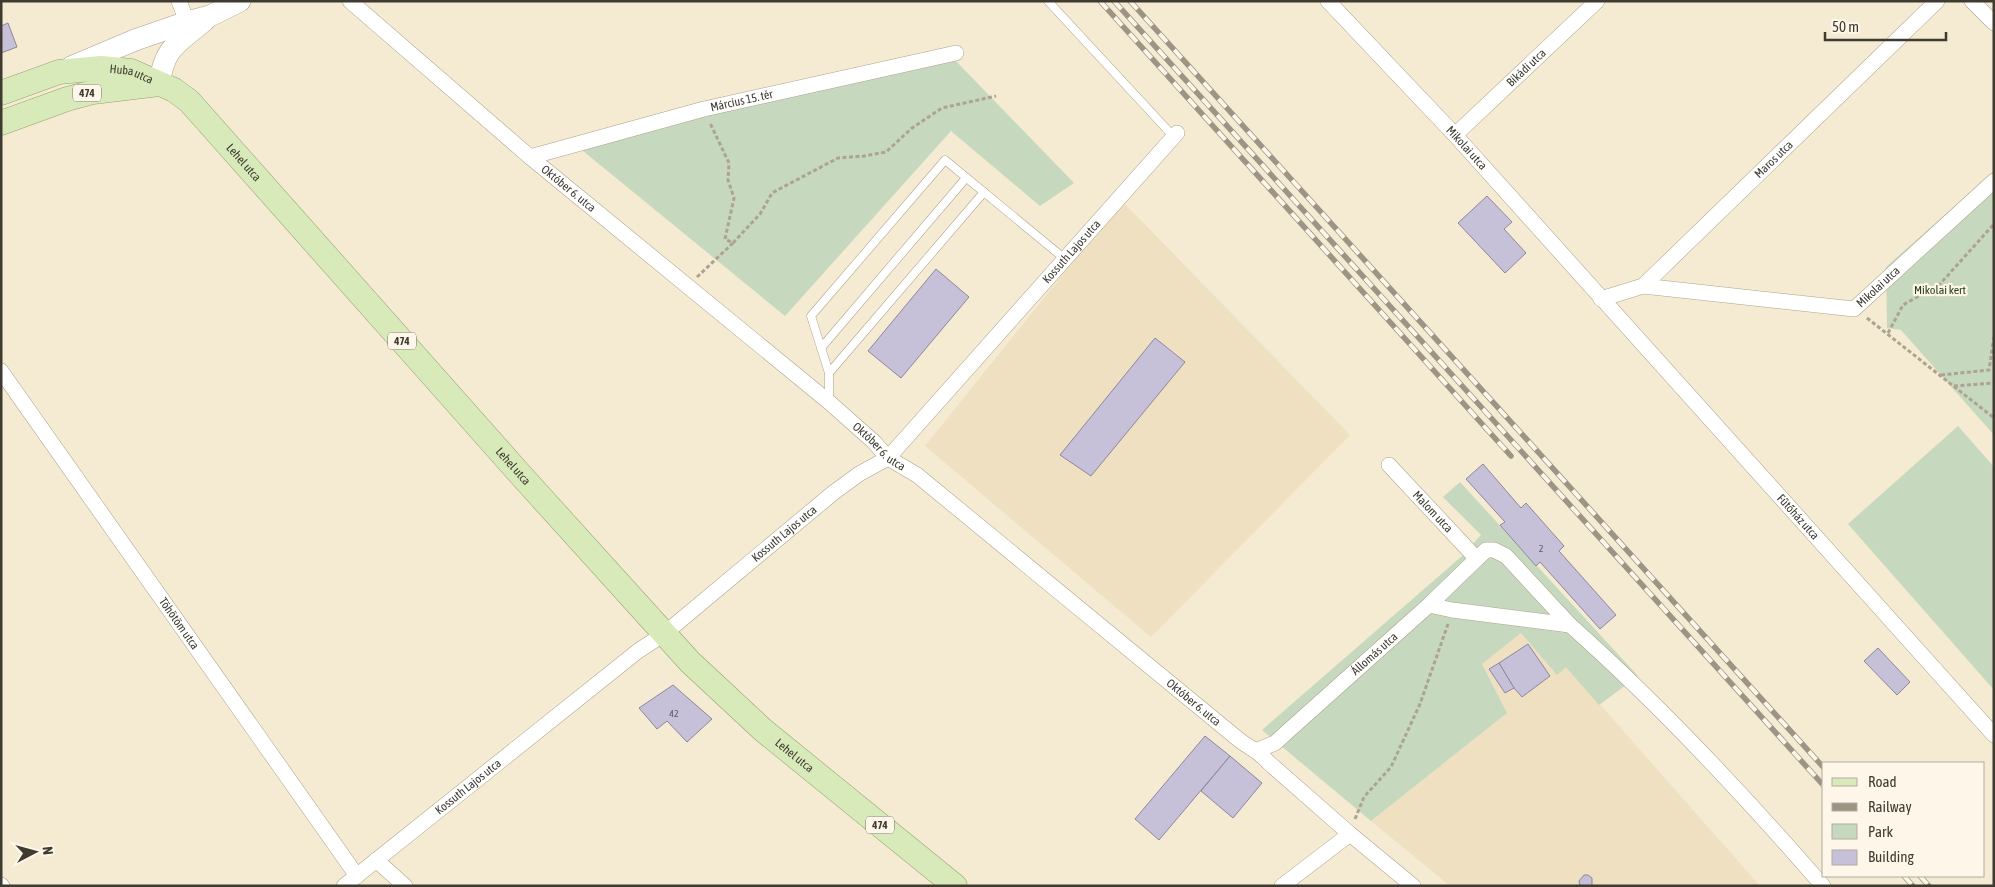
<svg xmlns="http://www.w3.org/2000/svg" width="1995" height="887" font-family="'Asap Condensed',sans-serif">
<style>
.built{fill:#eee0c1}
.green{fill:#c6d9be}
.building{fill:#c6c0d8;stroke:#8d879d}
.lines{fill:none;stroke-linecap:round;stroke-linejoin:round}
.service-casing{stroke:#ada38c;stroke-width:9}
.minor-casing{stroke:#ada38c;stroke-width:16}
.secondary-casing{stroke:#ada38c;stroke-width:22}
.primary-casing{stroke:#92a46b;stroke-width:25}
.path{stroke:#aca391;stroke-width:3;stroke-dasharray:4 2.5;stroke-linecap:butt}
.service{stroke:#fff;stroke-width:8}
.minor{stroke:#fff;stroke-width:15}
.secondary{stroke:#fff;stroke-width:21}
.primary{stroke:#d8eab9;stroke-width:24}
.rail-casing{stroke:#9d9584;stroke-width:5.5}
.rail{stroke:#fef7e9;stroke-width:4;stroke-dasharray:11;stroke-linecap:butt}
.labels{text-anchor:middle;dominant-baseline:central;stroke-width:4.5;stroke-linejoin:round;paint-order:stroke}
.number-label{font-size:10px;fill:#615c5b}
.shield{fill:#fef7e9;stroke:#787368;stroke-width:1}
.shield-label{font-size:11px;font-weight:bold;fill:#3f3b31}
.street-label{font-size:12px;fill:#3f3b31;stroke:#fef7e9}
.park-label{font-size:12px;fill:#274319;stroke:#fef7e9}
</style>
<rect width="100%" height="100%" fill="#f5ead2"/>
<!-- built -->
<g class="built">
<polygon points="1122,201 1350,435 1151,637 925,446"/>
<polygon points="1521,632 1557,675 1566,666 1760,886 1450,886 1371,821 1507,713 1482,664"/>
</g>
<!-- green -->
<g class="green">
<polygon points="954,59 1074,183 1040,206 951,131 785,316 572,142"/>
<polygon points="1994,171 1994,435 1901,330 1887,328 1886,267"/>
<polygon points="1958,426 1994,467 1994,690 1848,524"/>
<polygon points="1460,482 1638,676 1599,705 1566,667 1557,675 1521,633 1482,664 1507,713 1371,821 1262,730 1462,556 1481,535 1443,497"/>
</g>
<!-- building -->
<g class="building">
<polygon points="8,23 17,47 1,53 1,26"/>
<polygon points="1487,196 1512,222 1504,229 1526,253 1505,273 1458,223"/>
<polygon points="936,269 969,297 901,378 868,351"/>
<polygon points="1155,338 1185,362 1091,476 1060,455"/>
<polygon points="1483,464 1521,508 1526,503 1564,546 1559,551 1616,615 1600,629 1540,562 1536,566 1500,525 1505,522 1466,479"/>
<polygon points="1528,644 1550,676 1522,697 1514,688 1499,663"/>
<polygon points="1878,648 1910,682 1897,695 1864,661"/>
<polygon points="1499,663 1514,688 1505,693 1489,669"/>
<polygon points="673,685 712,719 687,742 667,721 657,729 639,708"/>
<polygon points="1205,736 1230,756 1159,840 1135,819"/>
<polygon points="1230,756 1262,783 1233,818 1201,791"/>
<polygon points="1584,875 1588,875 1592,878 1592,886 1580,886 1579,881"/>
</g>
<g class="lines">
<defs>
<g id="service">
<polyline points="1048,1 1174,137"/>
<polyline points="821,348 966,178"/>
<polyline points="829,373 984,192"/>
<polyline points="829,400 829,373 811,316 945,160 1065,259"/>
</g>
<g id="minor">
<polyline points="179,1 187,22"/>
<path id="s1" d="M350,1l180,156 299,245 45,40 14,16 29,17 321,264c12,10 19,10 30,23l82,72 63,52"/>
<path id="s2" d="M1328,1l127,134 539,600"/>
<polyline points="1972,1 1994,23"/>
<path id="s3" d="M1455,135l142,-134"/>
<path id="s4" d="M530,157l174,-48 252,-56"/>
<path id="s5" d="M1643,286l211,23 140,-128"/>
<path id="s6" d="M1601,299l42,-13 294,-285"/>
<path id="s7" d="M1,371l356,505"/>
<path id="s8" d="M1389,465l87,93"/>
<path d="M1570,625c90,80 174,170 253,261"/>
<path id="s9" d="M1258,750l17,-7 12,-11 142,-127 57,-55h8l12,6 64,69 -118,-15 -23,-5"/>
<polyline points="376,860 405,886"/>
<polyline points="1,885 2,886"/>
<path id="s10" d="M344,886l294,-235 26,-17 169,-141 26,-19 29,-16 289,-325"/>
<polyline points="1282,886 1350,834"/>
</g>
<g id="secondary">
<polyline points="71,67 135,40 187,22 210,16 240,1"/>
<path d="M159,84c6,-38 18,-40 45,-63"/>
</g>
<g id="primary">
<path id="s11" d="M1,93l58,-21 42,-4 30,3 43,19 15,11 330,372 171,189 73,68 192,156"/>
<polyline points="1,123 67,99 93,92 159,84"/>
</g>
</defs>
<!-- service casing -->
<use href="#service" class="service-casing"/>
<!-- minor casing -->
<use href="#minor" class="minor-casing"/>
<!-- secondary casing -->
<use href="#secondary" class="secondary-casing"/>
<!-- primary casing -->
<use href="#primary" class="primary-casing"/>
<!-- path -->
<g class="path">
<polyline points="733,243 760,214 772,193 787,185 838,158 864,156 886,152 912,128 942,108 996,96"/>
<polyline points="697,277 733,243 725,239 734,198 728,180 729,163 710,123"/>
<polyline points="1867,318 1994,418"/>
<polyline points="1888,333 1903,305 1940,284 1994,224"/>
<polyline points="1941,375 1989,370 1994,336"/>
<polyline points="1954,386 1994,383"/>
<polyline points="1355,819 1364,797 1391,767 1420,704 1448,624"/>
</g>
<!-- service -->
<use href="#service" class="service"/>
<!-- minor -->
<use href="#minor" class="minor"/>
<!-- secondary -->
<use href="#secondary" class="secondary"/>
<!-- primary -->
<use href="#primary" class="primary"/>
<defs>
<g id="rail">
<polyline points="1100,1 1511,456"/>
<polyline points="1114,1 1824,786"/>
<polyline points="1130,1 1824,768"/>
<polyline points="1904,876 1913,886"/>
<polyline points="1920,876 1929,886"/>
</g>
</defs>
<!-- rail casing -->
<use href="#rail" class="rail-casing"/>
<!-- rail -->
<use href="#rail" class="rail"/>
</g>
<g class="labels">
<!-- number labels -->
<g class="number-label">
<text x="1541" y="548">2</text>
<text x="674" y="713">42</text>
</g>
<!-- shield labels -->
<g class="shield">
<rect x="73" y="84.5" width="28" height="17" rx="4"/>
<rect x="388" y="332.5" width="28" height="17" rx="4"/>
<rect x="866" y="816.5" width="28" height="17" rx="4"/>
</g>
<g class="shield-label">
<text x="87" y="93">474</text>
<text x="402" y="341">474</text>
<text x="880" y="825">474</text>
</g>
<!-- street labels -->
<g class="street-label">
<text stroke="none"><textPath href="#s3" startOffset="98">Bikádi utca</textPath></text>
<text stroke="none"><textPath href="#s11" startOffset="135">Huba utca</textPath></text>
<text stroke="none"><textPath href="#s4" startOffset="219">Március 15. tér</textPath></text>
<text stroke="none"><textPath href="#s2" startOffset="202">Mikolai utca</textPath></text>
<text stroke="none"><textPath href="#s6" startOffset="226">Maros utca</textPath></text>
<text stroke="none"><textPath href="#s11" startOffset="282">Lehel utca</textPath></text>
<text stroke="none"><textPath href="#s1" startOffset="288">Október 6. utca</textPath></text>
<text stroke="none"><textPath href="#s10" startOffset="969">Kossuth Lajos utca</textPath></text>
<text stroke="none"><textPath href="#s5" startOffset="245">Mikolai utca</textPath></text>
<text stroke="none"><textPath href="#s1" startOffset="692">Október 6. utca</textPath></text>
<text stroke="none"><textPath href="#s11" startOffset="688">Lehel utca</textPath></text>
<text stroke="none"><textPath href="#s8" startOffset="64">Malom utca</textPath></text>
<text stroke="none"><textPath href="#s2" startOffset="698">Fűtőház utca</textPath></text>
<text stroke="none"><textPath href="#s10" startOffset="564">Kossuth Lajos utca</textPath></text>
<text stroke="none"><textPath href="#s7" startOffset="309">Töhötöm utca</textPath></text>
<text stroke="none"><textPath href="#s9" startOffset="152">Állomás utca</textPath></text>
<text stroke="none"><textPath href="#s1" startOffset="1098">Október 6. utca</textPath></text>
<text stroke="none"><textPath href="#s11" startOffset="1092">Lehel utca</textPath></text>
<text stroke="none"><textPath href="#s10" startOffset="159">Kossuth Lajos utca</textPath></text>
</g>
<!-- park labels -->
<g class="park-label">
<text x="1940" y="290">Mikolai kert</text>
</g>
</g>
<!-- border -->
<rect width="1995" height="887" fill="none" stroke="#3f3b31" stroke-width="5"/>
<!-- legend -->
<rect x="1822" y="762" width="162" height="115" fill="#fef7e9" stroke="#b2ac9f"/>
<rect x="1832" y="778" width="25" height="8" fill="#d8eab9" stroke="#b2ac9f"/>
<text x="1868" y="787" font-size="15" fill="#3f3b31">Road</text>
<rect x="1832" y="803" width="25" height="8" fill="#9d9584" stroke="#b2ac9f"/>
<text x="1868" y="812" font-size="15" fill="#3f3b31">Railway</text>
<rect x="1832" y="824" width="25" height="15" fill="#c6d9be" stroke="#b2ac9f"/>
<text x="1868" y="837" font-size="15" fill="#3f3b31">Park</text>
<rect x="1832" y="850" width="25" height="15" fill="#c6c0d8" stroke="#b2ac9f"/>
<text x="1868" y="862" font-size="15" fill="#3f3b31">Building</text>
<!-- north arrow -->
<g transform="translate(35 852) rotate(84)" stroke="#fef7e9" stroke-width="4" paint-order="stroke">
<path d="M0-4L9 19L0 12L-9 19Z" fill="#3f3b31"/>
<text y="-8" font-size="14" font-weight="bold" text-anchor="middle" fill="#3f3b31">N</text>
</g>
<!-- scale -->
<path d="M1825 32v8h121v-8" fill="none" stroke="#3f3b31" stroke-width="2.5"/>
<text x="1832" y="32" font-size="15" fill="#3f3b31" stroke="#fef7e9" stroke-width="4" paint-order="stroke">50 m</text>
</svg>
